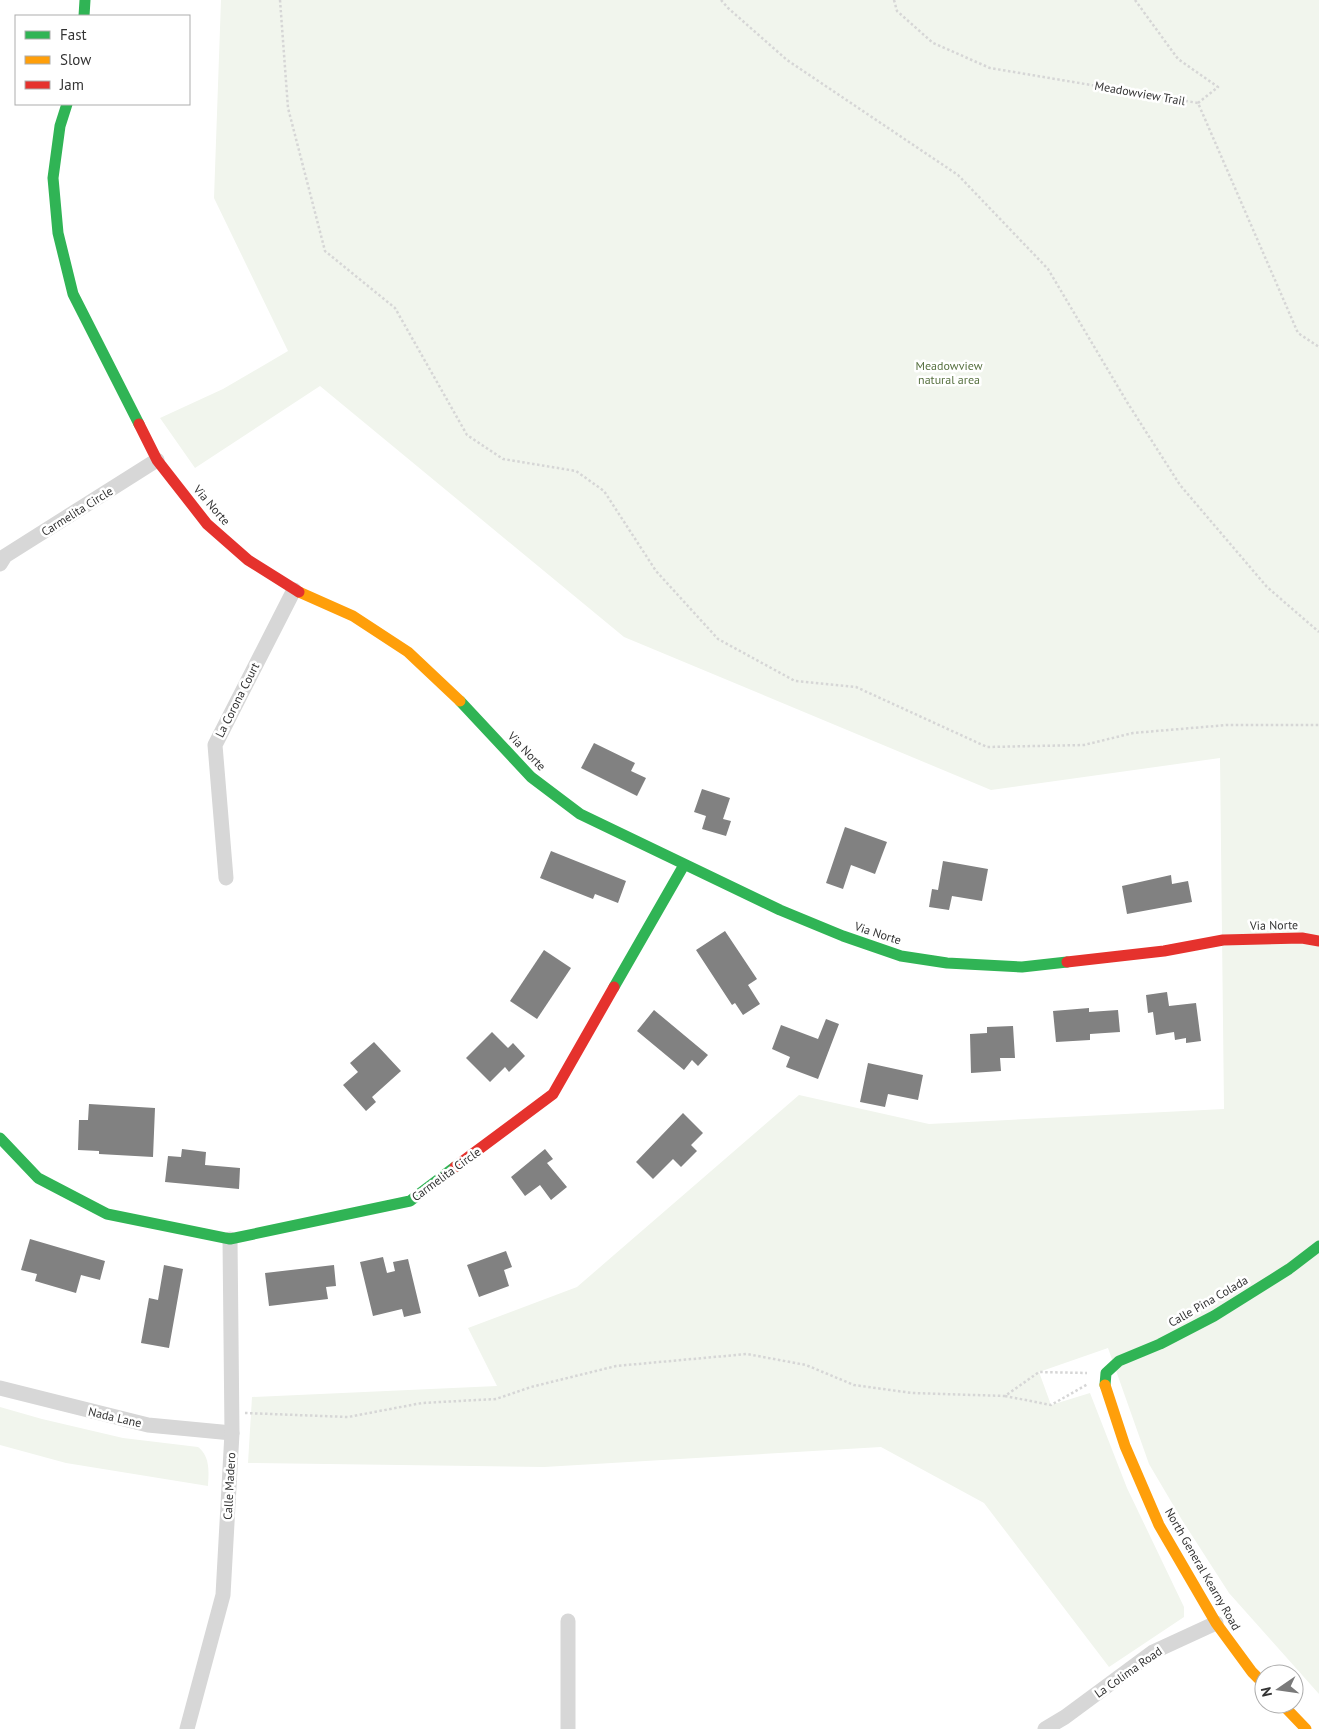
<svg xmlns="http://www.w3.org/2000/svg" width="1319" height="1729" font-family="'PT Sans',sans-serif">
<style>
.green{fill:#f1f5ed}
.building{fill:#818181}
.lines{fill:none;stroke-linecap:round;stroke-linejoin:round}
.path{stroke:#d6d6d6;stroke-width:2.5;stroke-dasharray:2.5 2.5;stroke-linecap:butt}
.street{stroke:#d7d7d7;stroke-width:15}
.fast{stroke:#30b455;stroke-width:11}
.slow{stroke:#ff9f0a;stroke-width:11}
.jam{stroke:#e5322d;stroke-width:11}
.labels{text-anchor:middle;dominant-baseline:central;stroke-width:5;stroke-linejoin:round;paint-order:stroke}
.street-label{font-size:12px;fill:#333;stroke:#fff}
.park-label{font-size:12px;fill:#56703f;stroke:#fff}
</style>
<rect width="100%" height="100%" fill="#fff"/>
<!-- green -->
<g class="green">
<polygon points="221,0 1319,0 1319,1694 1229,1593 1182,1520 1149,1464 1108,1348 1039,1372 1051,1405 1090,1393 1127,1488 1184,1607 1184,1617 1109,1667 984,1503 881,1447 544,1467 248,1463 252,1397 497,1386 468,1328 577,1287 799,1095 929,1124 1224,1109 1220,758 991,790 624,637 320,386 195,468 160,418 223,389 288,351 214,198"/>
<path d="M0,1407l42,12 81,19 75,9c12,9 11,25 10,39l-142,-23 -66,-18z"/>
</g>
<!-- building -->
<g class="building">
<polygon points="594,743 635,763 631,771 646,778 637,796 581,768"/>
<polygon points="702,789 730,798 723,819 731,821 726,836 702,829 706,816 694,812"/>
<polygon points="845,827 887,842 875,874 851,865 843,889 826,883"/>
<polygon points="551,851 626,881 618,903 595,894 593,899 540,878"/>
<polygon points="943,861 988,869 982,901 952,896 949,910 929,907 932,889 938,890"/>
<polygon points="1171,875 1172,884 1188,881 1192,902 1127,914 1122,886"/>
<polygon points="725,931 757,979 748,985 760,1004 743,1015 735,1003 732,1005 696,950"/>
<polygon points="544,950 571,968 537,1019 510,1001"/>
<polygon points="1167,992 1169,1006 1196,1003 1201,1041 1186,1043 1186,1038 1175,1040 1174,1032 1156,1035 1153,1012 1148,1013 1146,995"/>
<polygon points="1089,1008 1089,1012 1118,1010 1120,1032 1090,1034 1090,1040 1056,1042 1053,1011"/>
<polygon points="654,1010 708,1055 698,1066 692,1060 684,1070 637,1031"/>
<polygon points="826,1019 839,1024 818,1079 786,1067 790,1057 772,1049 781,1025 818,1039"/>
<polygon points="1013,1026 1015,1058 1000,1058 1001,1071 971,1073 970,1034 987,1033 987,1027"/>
<polygon points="492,1032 508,1048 513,1043 525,1056 509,1072 505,1067 490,1082 466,1058"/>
<polygon points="374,1042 401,1071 372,1097 376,1102 366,1111 343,1085 358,1072 350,1063"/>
<polygon points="868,1063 923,1075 918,1100 888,1094 885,1107 860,1102"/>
<polygon points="89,1104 155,1108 153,1157 99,1154 99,1151 78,1150 79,1120 88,1120"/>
<polygon points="683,1113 703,1133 691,1145 697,1151 681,1167 673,1159 653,1179 636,1162"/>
<polygon points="182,1149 206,1152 205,1165 240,1168 239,1189 165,1182 168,1156 181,1157"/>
<polygon points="545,1149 553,1159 547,1163 567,1187 551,1200 540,1185 525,1196 511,1177"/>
<polygon points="30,1239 105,1261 100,1280 81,1275 76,1293 35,1281 37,1274 21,1270"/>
<polygon points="506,1251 512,1267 504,1270 509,1286 479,1297 467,1265"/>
<polygon points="383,1257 387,1273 395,1271 393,1262 408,1259 421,1313 404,1317 402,1309 373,1316 360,1262"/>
<polygon points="164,1265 183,1269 169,1348 141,1343 149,1298 158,1300"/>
<polygon points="334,1265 336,1286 326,1287 328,1299 269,1306 265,1273"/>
</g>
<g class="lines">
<!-- path -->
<g class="path">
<polyline points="280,0 288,108 325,251 395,308 467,435 503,459 576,471 604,491 656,571 718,639 795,681 856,687 987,747 1084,745 1133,733 1227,725 1319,725"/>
<polyline points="721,0 728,8 787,60 958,175 1048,269 1127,402 1180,485 1267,587 1319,632"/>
<polyline points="894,0 897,11 933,43 990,68 1198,103 1298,333 1319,347"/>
<polyline points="1135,0 1178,59 1218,87 1198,103"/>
<polyline points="1005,1396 1051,1405 1088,1384"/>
<polyline points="245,1413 348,1417 422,1403 496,1399 531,1387 616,1366 747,1354 806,1365 854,1385 912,1393 1005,1396 1039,1372 1087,1373"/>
</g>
<!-- street -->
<g class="street">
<polyline points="0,564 5,556 157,460"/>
<polyline points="226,878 215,745 294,590"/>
<polyline points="0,1388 148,1425 232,1433"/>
<polyline points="568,1621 568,1729"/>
<polyline points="187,1729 223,1595 232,1433 230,1239"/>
<polyline points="1045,1729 1065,1717 1153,1652 1216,1623"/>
</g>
<!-- fast -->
<g class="fast">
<polyline points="84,16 85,0"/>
<polyline points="67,104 60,126 53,178 58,233 73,294 139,424"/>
<polyline points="460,701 531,777 580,814 780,910 843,936 901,956 947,963 1022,967 1067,962"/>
<polyline points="614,987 684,865"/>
<polyline points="0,1138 38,1178 107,1214 230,1239 410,1201 455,1167"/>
<polyline points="1105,1385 1106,1373 1119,1361 1160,1344 1214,1316 1289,1269 1319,1246"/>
</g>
<!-- slow -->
<g class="slow">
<polyline points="299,592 353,616 408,652 460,701"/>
<polyline points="1105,1385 1125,1446 1159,1525 1216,1623 1252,1672 1264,1684"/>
<polyline points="1282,1704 1306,1729"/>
</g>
<!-- jam -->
<g class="jam">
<polyline points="139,424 157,460 207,524 248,560 299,592"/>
<polyline points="1067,962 1164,951 1223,940 1302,938 1319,941"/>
<polyline points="455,1167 553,1094 614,987"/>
</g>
</g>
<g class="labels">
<!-- street labels -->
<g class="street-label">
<text transform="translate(1140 93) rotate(10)">Meadowview Trail</text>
<text transform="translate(212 505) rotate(49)">Via Norte</text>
<text transform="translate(77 511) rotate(-32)">Carmelita Circle</text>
<text transform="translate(237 700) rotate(-63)">La Corona Court</text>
<text transform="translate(527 751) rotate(46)">Via Norte</text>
<text transform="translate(1274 925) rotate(-1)">Via Norte</text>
<text transform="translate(878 933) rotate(18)">Via Norte</text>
<text transform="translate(446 1174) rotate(-36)">Carmelita Circle</text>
<text transform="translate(1208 1301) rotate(-30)">Calle Pina Colada</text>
<text transform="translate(115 1417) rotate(13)">Nada Lane</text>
<text transform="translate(229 1486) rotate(-87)">Calle Madero</text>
<text transform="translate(1203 1569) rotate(60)">North General Kearny Road</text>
<text transform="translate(1128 1672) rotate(-35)">La Colima Road</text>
</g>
<!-- park labels -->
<g class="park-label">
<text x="949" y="365">Meadowview<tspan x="949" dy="14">natural area</tspan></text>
</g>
</g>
<!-- legend -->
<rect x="15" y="15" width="175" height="90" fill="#ffffff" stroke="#adadad"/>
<rect x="25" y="31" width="25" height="8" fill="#30b455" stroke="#adadad"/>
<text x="60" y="40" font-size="15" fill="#333333">Fast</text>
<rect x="25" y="56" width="25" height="8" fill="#ff9f0a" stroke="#adadad"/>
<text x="60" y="65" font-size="15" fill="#333333">Slow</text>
<rect x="25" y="81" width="25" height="8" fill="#e5322d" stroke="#adadad"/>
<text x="60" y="90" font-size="15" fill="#333333">Jam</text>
<!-- north arrow -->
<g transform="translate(1279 1689) rotate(257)"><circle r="24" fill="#ffffff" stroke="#adadad"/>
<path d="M0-4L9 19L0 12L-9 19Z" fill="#7a7a7a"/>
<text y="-8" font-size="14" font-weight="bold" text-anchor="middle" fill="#333333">N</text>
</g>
</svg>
